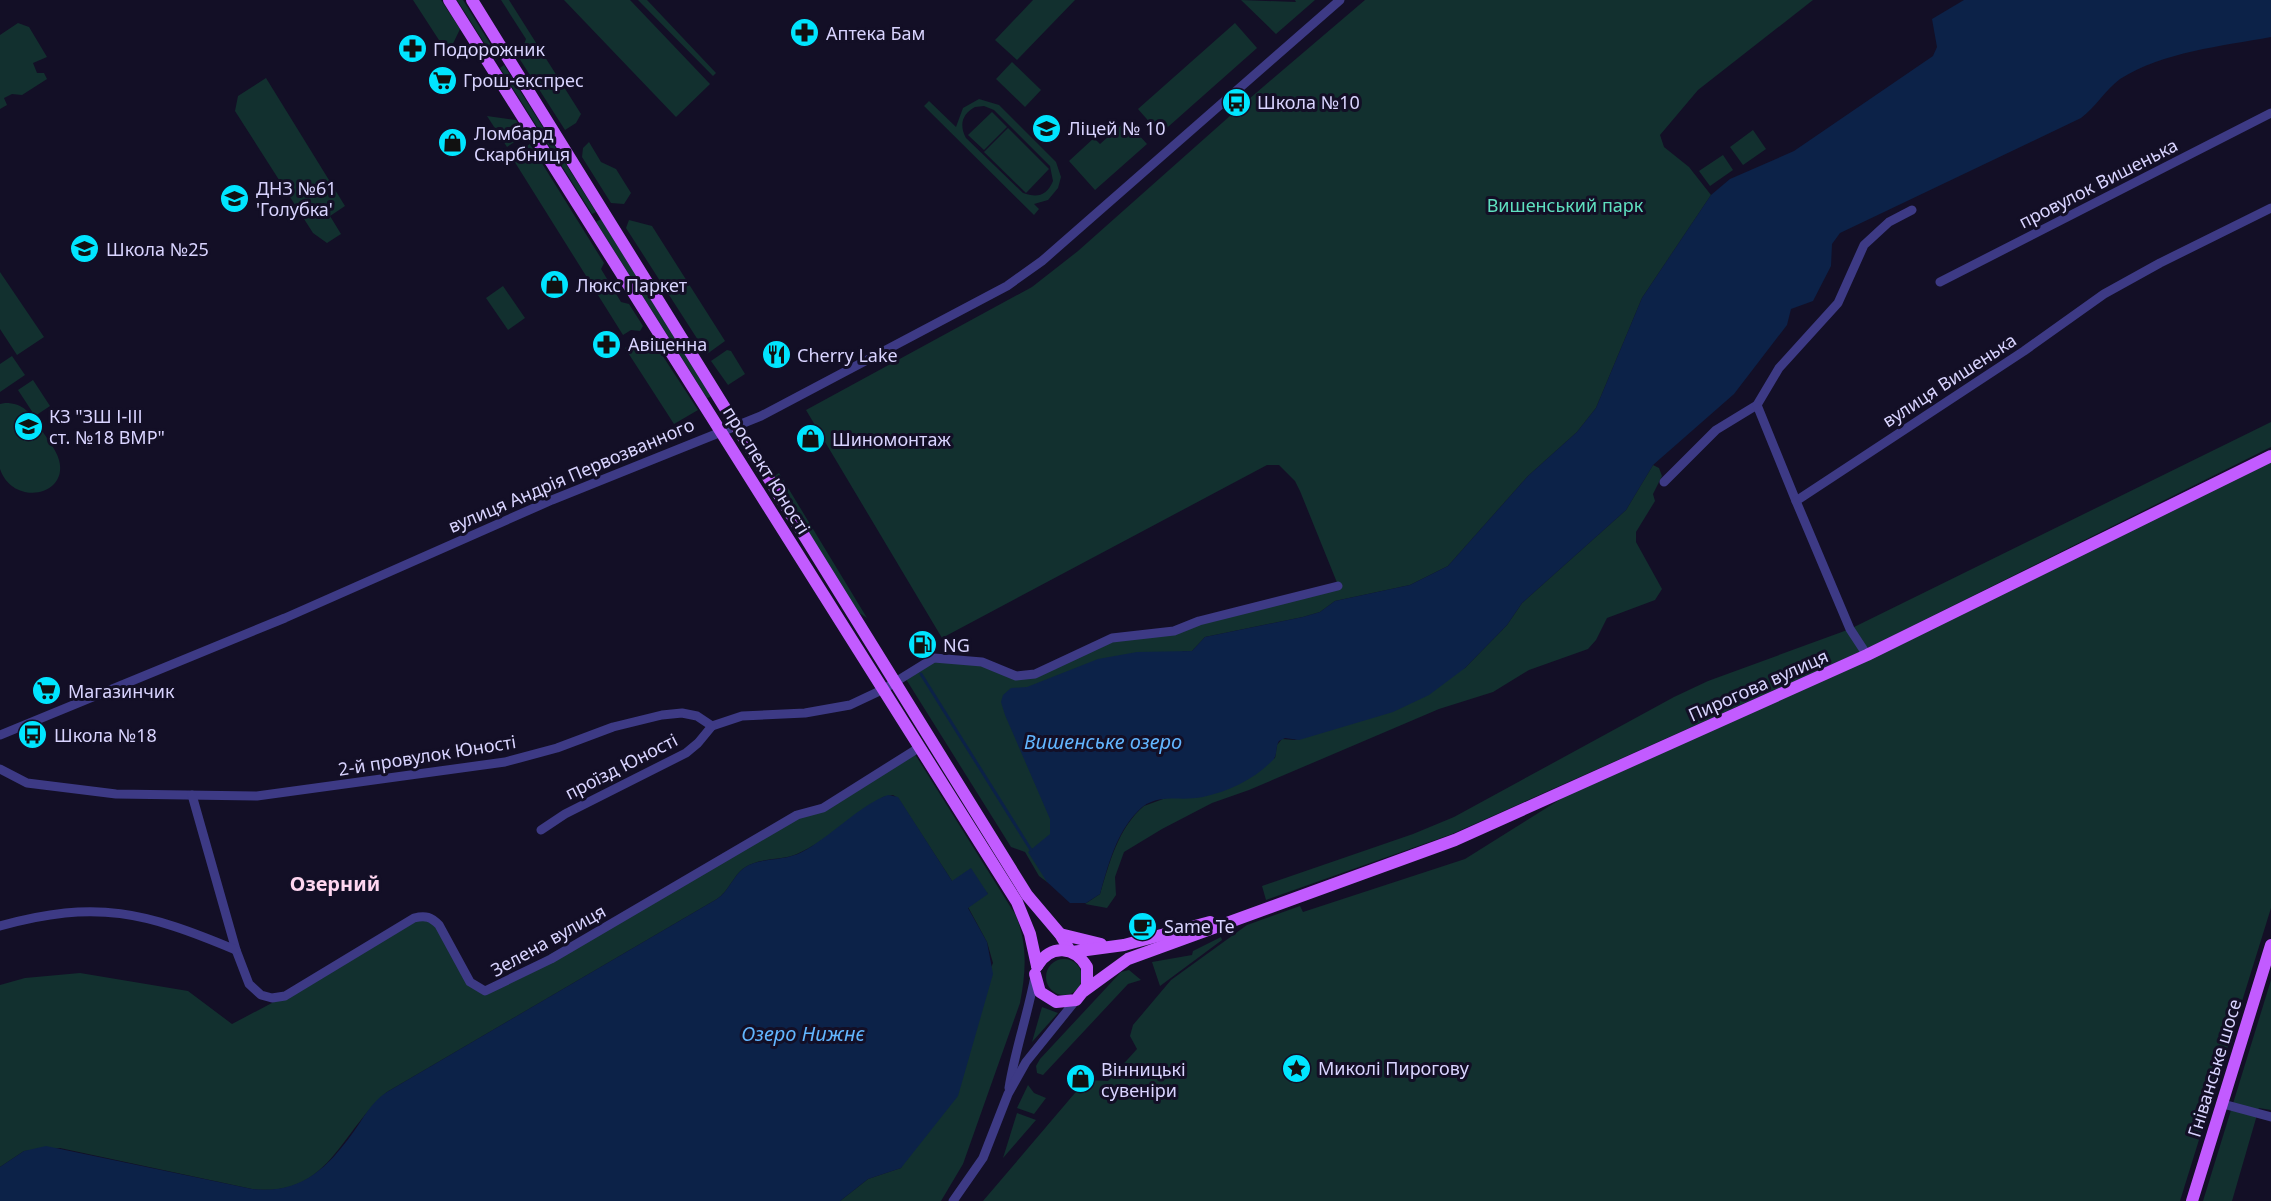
<svg xmlns="http://www.w3.org/2000/svg" width="2271" height="1201" font-family="'Noto Sans',sans-serif">
<style>
.green{fill:#12302f;fill-rule:evenodd}
.water{fill:#0c2248}
.lines{fill:none;stroke-linecap:round;stroke-linejoin:round}
.stream{stroke:#0c2248;stroke-width:3}
.minor{stroke:#3d3a85;stroke-width:9}
.major{stroke:#c25bff;stroke-width:12}
.labels{text-anchor:middle;dominant-baseline:central;stroke-width:6;stroke-linejoin:round;paint-order:stroke}
.poi-label{font-size:18px;fill:#d9d4ff;stroke:#130f26;text-anchor:start}
.street-label{font-size:18px;fill:#d9d4ff;stroke:#130f26}
.park-label{font-size:18px;fill:#5fe0c0;stroke:#130f26}
.water-label{font-size:20px;font-style:italic;fill:#62b6ff;stroke:#130f26}
.neighbourhood-label{font-size:20px;font-weight:bold;fill:#ffd6f0;stroke:#130f26}
</style>
<rect width="100%" height="100%" fill="#130f26"/>
<!-- green -->
<g class="green">
<polygon points="413,0 441,0 460,29 448,54"/>
<polygon points="457,0 463,0 499,58 495,60"/>
<polygon points="501,0 509,0 581,114 576,123 565,130 519,58 526,39"/>
<polygon points="564,0 630,0 710,84 676,117"/>
<polygon points="638,0 647,0 716,73 713,76"/>
<polygon points="1033,0 1075,0 1017,60 995,40"/>
<polygon points="1241,0 1296,2 1295,0 1315,0 1276,34"/>
<polygon points="1365,0 1813,0 1698,90 1660,135 1664,147 1689,167 1711,195 1642,298 1596,408 1577,432 1528,476 1448,566 1410,585 1335,601 1320,612 1303,617 1205,637 1192,651 1183,651 1050,819 1050,834 1058,852 1047,882 1039,876 1025,852 1011,847 904,676 930,659 994,666 1029,675 1102,642 1157,632 1338,585 1300,491 1295,481 1279,465 1267,465 942,638 806,410 1032,287 1078,251 1249,99"/>
<polygon points="18,23 29,27 47,57 33,63 37,73 44,73 47,79 22,95 12,94 4,98 7,105 0,109 0,35"/>
<polygon points="1235,23 1257,48 1160,134 1138,109"/>
<polygon points="1012,62 1041,90 1025,107 996,79"/>
<polygon points="504,65 596,212 592,214 500,68"/>
<polygon points="266,78 345,206 330,216 341,234 327,243 313,233 235,111 238,96"/>
<path d="M979,99l20,6 57,57 5,15 -3,11 -10,12 -14,4 5,5 -5,6 -110,-109 5,-5 27,26 7,-19zM975,107l9,-1 10,4 56,56 3,15c-6,15 -16,17 -30,12l-57,-55c-7,-13 -4,-24 9,-31z"/>
<polygon points="992,112 1007,127 984,150 968,135"/>
<polygon points="487,116 516,120 525,135 507,147"/>
<polygon points="1126,121 1147,144 1095,190 1069,161 1094,138 1100,144"/>
<polygon points="1008,128 1049,169 1026,193 984,152"/>
<polygon points="1753,130 1766,149 1743,165 1730,147"/>
<polygon points="589,142 601,162 616,169 631,193 624,204 611,203 582,157 583,148"/>
<polygon points="530,144 604,263 601,269 621,302 629,304 643,326 640,331 631,330 623,335 511,156"/>
<polygon points="1723,155 1733,170 1710,186 1699,171"/>
<polygon points="601,219 712,396 707,398 596,222"/>
<polygon points="629,220 652,226 725,341 707,354 626,228"/>
<polygon points="0,272 44,337 17,355 0,329"/>
<polygon points="503,286 525,318 508,330 486,298"/>
<polygon points="641,338 653,341 698,410 674,424 625,348"/>
<polygon points="727,350 731,351 745,374 728,385 711,361"/>
<polygon points="12,356 25,375 0,392 0,364"/>
<polygon points="33,380 50,406 35,416 18,390"/>
<path d="M5,403c19,0 25,10 35,25 6,9 16,21 19,32 10,36 -46,47 -59,9 0,-12 0,-50 0,-65z"/>
<polygon points="2271,422 2271,447 1864,650 1452,834 1266,900 1262,886 1413,834 1454,817 1674,697 1708,681 1850,629"/>
<polygon points="2271,456 2271,908 2180,1201 983,1201 1086,1080 1108,1081 1137,1049 1130,1036 1133,1025 1171,980 1247,925 1300,906 1303,912 1465,859 1599,775 1867,655"/>
<path d="M1653,465l6,3 3,8 -9,18 2,7 -19,31v10l26,47 -7,11 -48,18 -11,22 -8,9 -59,21 -36,22 -54,17 -190,81 -37,13 -50,26 -38,23 -9,25 1,18 -9,13 -22,-4 15,-10c9,-30 18,-66 44,-88l131,-48 2,-13 5,-6 13,1 170,-72 42,-43 15,-22 104,-93z"/>
<polygon points="779,473 867,618 846,604 770,479"/>
<path d="M913,751l102,163c13,29 11,58 5,89l-57,161 -22,37h-101l28,-22 33,-11 92,-205 -6,-21 -19,-35 20,-14 -36,-12 -54,-83 -5,-3 -10,2c-27,19 -55,43 -86,57 -17,7 -38,3 -53,14 -11,8 -15,23 -27,31l-330,193c-48,41 -58,106 -135,97l-192,-41 -36,3 -24,16v-182l25,-7 55,-5 108,18 44,33 53,-28 129,-78h19l37,64 15,9 312,-176 19,-5z"/>
<polygon points="1221,937 1222,940 1160,986 1152,962 1192,955 1193,951"/>
<circle cx="1064" cy="977" r="18"/>
<polygon points="1129,970 1141,980 1128,984 1043,1075 1037,1073 1036,1066 1040,1059 1121,972"/>
<polygon points="2271,980 2271,1110 2259,1108 2232,1201 2203,1201"/>
<polygon points="1042,1007 1058,1013 1032,1042"/>
<polygon points="1028,1085 1034,1093 1046,1098 1034,1114 1017,1108"/>
<polygon points="1017,1113 1036,1120 1003,1158"/>
</g>
<!-- water -->
<g class="water">
<path d="M1964,0h307v37c-49,9 -108,15 -151,42 -15,11 -24,28 -39,39l-241,115 -8,11 -1,22 -18,35 -22,8 -4,16 -53,69 -81,71 -27,45 -104,93 -15,22 -42,43 -36,27 -36,17 -94,28 -14,-2 -6,3c-4,6 -1,15 -7,20 -19,19 -43,30 -69,36 -23,5 -47,-5 -65,14 -22,22 -30,55 -38,83l-14,9h-16l-23,-21 -19,-30 22,-18v-15l-45,-104 -4,-13 2,-7 8,-7 16,-1 71,-28 39,-7 55,-1 13,-14 98,-20 17,-5 15,-11 75,-16 38,-19 80,-90 49,-44 19,-24 46,-110 69,-103 19,-16 64,-28 139,-95 4,-9 -5,-28z"/>
<path d="M888,795l10,2 54,84 19,-13 17,26 -20,14 19,34 6,32 -35,122 -57,72 -33,11 -28,22h-840v-34l24,-16 22,-5 206,43c47,5 73,-18 100,-55 12,-16 18,-31 35,-42l330,-193c12,-8 16,-23 27,-31 15,-11 39,-6 58,-16 27,-14 59,-48 86,-57z"/>
</g>
<g class="lines">
<!-- stream -->
<polyline class="stream" points="921,674 1031,850"/>
<!-- minor -->
<g class="minor">
<polyline points="1940,282 2271,113"/>
<polyline points="1664,482 1716,430 1757,405"/>
<polyline points="1796,501 1757,405 1779,368 1838,303 1864,245 1889,222 1912,210"/>
<polyline points="1867,655 1850,629 1796,501 2024,351 2104,294 2160,263 2271,208"/>
<polyline points="0,735 285,618 552,500 761,416 1007,286 1042,261 1340,0"/>
<polyline points="0,769 27,783 116,794 257,796 505,762 557,748 613,727 662,715 682,713 697,716 712,726 742,716 805,713 850,705 884,689 934,658 982,662 1016,676 1035,674 1112,638 1174,631 1199,621 1338,586"/>
<path d="M192,795l44,155 13,34 12,11 11,3 13,-2 129,-78c12,-3 17,-1 25,7l31,57 15,9 66,-32 246,-144 26,-7 97,-61"/>
<polyline points="541,830 565,814 686,753 698,743 712,726"/>
<path d="M0,926c97,-27 145,-14 236,24"/>
<path d="M1009,1088c6,-38 19,-74 26,-112"/>
<polyline points="2223,1104 2271,1117"/>
<polyline points="953,1201 983,1158 1008,1094 1026,1062 1076,1000"/>
</g>
<!-- major -->
<g class="major">
<polyline points="449,0 1017,902 1030,934 1037,966"/>
<polyline points="472,0 1027,895 1060,934 1070,951"/>
<polyline points="1060,934 1101,944"/>
<polyline points="1072,952 1124,945 1210,922"/>
<path d="M1035,974l5,18 16,10 20,-2 11,-14v-19c-12,-21 -37,-23 -50,-1"/>
<polyline points="1084,991 1128,959 1455,840 1867,655 2271,456"/>
<polyline points="2192,1201 2271,945"/>
</g>
</g>
<!-- icons -->
<defs>
<symbol id="pharmacy-disc" viewBox="-11 -11 22 22"><circle r="9.5" fill="#00e5ff" stroke="#130f26"/><path d="M-2-6h4v4h4v4h-4v4h-4v-4h-4v-4h4Z" fill="#111"/></symbol>
<symbol id="supermarket-disc" viewBox="-11 -11 22 22"><circle r="9.5" fill="#00e5ff" stroke="#130f26"/><path d="M-6-5.5h2.5l.6 2H6L4.5 2H-2.5L-4.4-4H-6ZM-1.5 3.2a1.3 1.3 0 1 0 .1 0ZM3 3.2a1.3 1.3 0 1 0 .1 0Z" fill="#111"/></symbol>
<symbol id="bus-disc" viewBox="-11 -11 22 22"><circle r="9.5" fill="#00e5ff" stroke="#130f26"/><path d="M-5-6H5V4H4V6H2V4H-2V6H-4V4H-5ZM-3.5-4V0h7V-4ZM-3.5 1.2v1.5H-2V1.2ZM2 1.2v1.5H3.5V1.2Z" fill="#111"/></symbol>
<symbol id="school-disc" viewBox="-11 -11 22 22"><circle r="9.5" fill="#00e5ff" stroke="#130f26"/><path d="M0-5L7-2L0 1L-7-2ZM-4 1L0 2.5L4 1V4Q0 6-4 4Z" fill="#111"/></symbol>
<symbol id="shop-disc" viewBox="-11 -11 22 22"><circle r="9.5" fill="#00e5ff" stroke="#130f26"/><path d="M-5-2.5h2.3a2.7 3.5 0 0 1 5.4 0H5L5.5 6h-11ZM-1.5-2.5h3a1.5 2.3 0 0 0-3 0Z" fill="#111"/></symbol>
<symbol id="restaurant-disc" viewBox="-11 -11 22 22"><circle r="9.5" fill="#00e5ff" stroke="#130f26"/><path d="M-5-6h1v4h1v-4h1v4h1v-4h1v5L-1.5 .5V6h-2V.5L-5-1ZM5-6V6H3V1.5H1.5Q1.5-4 5-6Z" fill="#111"/></symbol>
<symbol id="fuel-disc" viewBox="-11 -11 22 22"><circle r="9.5" fill="#00e5ff" stroke="#130f26"/><path d="M-5.5-6h7V0h2V4h1.3V-2.5L3-4.5l.8-.8L6-3V5H2.5V1h-1V6h-7ZM-4.2-4.7v3.2H.2V-4.7Z" fill="#111"/></symbol>
<symbol id="cafe-disc" viewBox="-11 -11 22 22"><circle r="9.5" fill="#00e5ff" stroke="#130f26"/><path d="M-5.5-4.5H6V0H3Q3 3.5 0 3.5H-2.5Q-5.5 3.5-5.5 0ZM3-3.2v2h1.7v-2ZM-6 4.5H4V6H-6Z" fill="#111"/></symbol>
<symbol id="sight-disc" viewBox="-11 -11 22 22"><circle r="9.5" fill="#00e5ff" stroke="#130f26"/><path d="M0-6L1.8-2.2L6-1.7L2.9 1.2L3.7 5.4L0 3.3L-3.7 5.4L-2.9 1.2L-6-1.7L-1.8-2.2Z" fill="#111"/></symbol>
</defs>
<g fill-rule="evenodd">
<use href="#pharmacy-disc" x="788" y="16" width="33" height="33"/>
<use href="#pharmacy-disc" x="396" y="32" width="33" height="33"/>
<use href="#supermarket-disc" x="426" y="64" width="33" height="33"/>
<use href="#bus-disc" x="1220" y="86" width="33" height="33"/>
<use href="#school-disc" x="1030" y="112" width="33" height="33"/>
<use href="#shop-disc" x="436" y="126" width="33" height="33"/>
<use href="#school-disc" x="218" y="182" width="33" height="33"/>
<use href="#school-disc" x="68" y="232" width="33" height="33"/>
<use href="#shop-disc" x="538" y="268" width="33" height="33"/>
<use href="#pharmacy-disc" x="590" y="328" width="33" height="33"/>
<use href="#restaurant-disc" x="760" y="338" width="33" height="33"/>
<use href="#school-disc" x="12" y="410" width="33" height="33"/>
<use href="#shop-disc" x="794" y="422" width="33" height="33"/>
<use href="#fuel-disc" x="906" y="628" width="33" height="33"/>
<use href="#supermarket-disc" x="30" y="674" width="33" height="33"/>
<use href="#bus-disc" x="16" y="718" width="33" height="33"/>
<use href="#cafe-disc" x="1126" y="910" width="33" height="33"/>
<use href="#sight-disc" x="1280" y="1052" width="33" height="33"/>
<use href="#shop-disc" x="1064" y="1062" width="33" height="33"/>
</g>
<g class="labels">
<!-- poi labels -->
<g class="poi-label">
<text x="826" y="33">Аптека Бам</text>
<text x="433" y="49">Подорожник</text>
<text x="463" y="80">Грош-експрес</text>
<text x="1257" y="102">Школа №10</text>
<text x="1068" y="128">Ліцей № 10</text>
<text x="474" y="133">Ломбард<tspan x="474" dy="21">Скарбниця</tspan></text>
<text x="256" y="188">ДНЗ №61<tspan x="256" dy="21">'Голубка'</tspan></text>
<text x="106" y="249">Школа №25</text>
<text x="576" y="285">Люкс Паркет</text>
<text x="628" y="344">Авіценна</text>
<text x="797" y="355">Cherry Lake</text>
<text x="49" y="416">КЗ "ЗШ І-ІІІ<tspan x="49" dy="21">ст. №18 ВМР"</tspan></text>
<text x="832" y="439">Шиномонтаж</text>
<text x="943" y="645">NG</text>
<text x="68" y="691">Магазинчик</text>
<text x="54" y="735">Школа №18</text>
<text x="1164" y="926">Same Te</text>
<text x="1318" y="1068">Миколі Пирогову</text>
<text x="1101" y="1069">Вінницькі<tspan x="1101" dy="21">сувеніри</tspan></text>
</g>
<!-- street labels -->
<g class="street-label">
<text transform="translate(2098 183) rotate(-27)">провулок Вишенька</text>
<text transform="translate(1949 380) rotate(-33)">вулиця Вишенька</text>
<text transform="translate(767 470) rotate(58)">проспект Юності</text>
<text transform="translate(571 475) rotate(-23)">вулиця Андрія Первозванного</text>
<text transform="translate(1758 685) rotate(-24)">Пирогова вулиця</text>
<text transform="translate(427 755) rotate(-9)">2-й провулок Юності</text>
<text transform="translate(621 766) rotate(-27)">проїзд Юності</text>
<text transform="translate(548 940) rotate(-29)">Зелена вулиця</text>
<text transform="translate(2214 1068) rotate(-73)">Гніванське шосе</text>
</g>
<!-- park labels -->
<g class="park-label">
<text x="1565" y="205">Вишенський парк</text>
</g>
<!-- water labels -->
<g class="water-label">
<text x="1103" y="741">Вишенське озеро</text>
<text x="803" y="1033">Озеро Нижнє</text>
</g>
<!-- neighbourhood labels -->
<g class="neighbourhood-label">
<text x="335" y="883">Озерний</text>
</g>
</g>
</svg>
